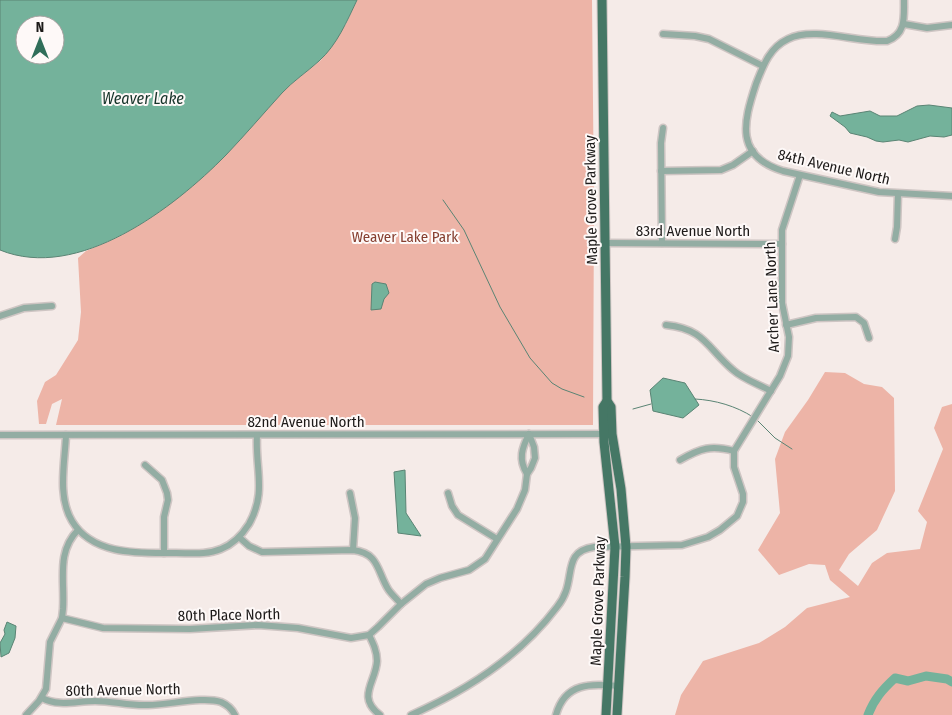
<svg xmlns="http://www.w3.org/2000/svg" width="952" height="715" font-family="'Fira Sans Condensed',sans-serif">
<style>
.green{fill:#edb4a7}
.water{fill:#74b29b;stroke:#5a8474;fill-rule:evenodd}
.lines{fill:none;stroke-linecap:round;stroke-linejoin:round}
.stream{stroke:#5a8474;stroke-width:1}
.river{stroke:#74b29b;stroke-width:9}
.minor-casing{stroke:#cec5c3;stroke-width:9}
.major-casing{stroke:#cec5c3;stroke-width:11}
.minor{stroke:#93ada3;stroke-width:6}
.major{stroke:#457765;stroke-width:9}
.labels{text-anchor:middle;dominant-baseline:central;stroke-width:4;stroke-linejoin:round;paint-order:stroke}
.street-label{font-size:15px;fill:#1d1a19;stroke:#fef9f8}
.park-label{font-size:15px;fill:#863f30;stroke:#fef9f8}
.water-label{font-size:16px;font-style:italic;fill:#153329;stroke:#fef9f8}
</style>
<rect width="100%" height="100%" fill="#f5ebe8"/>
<!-- green -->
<g class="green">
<polygon points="357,0 592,0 594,206 593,425 56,425 62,399 52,404 46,424 39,424 37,401 45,382 56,375 78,340 81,312 78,258 86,251 118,237 146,221 180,195 226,155 286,88 321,60 346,24"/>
<polygon points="825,372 845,373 864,384 882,387 894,398 895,491 877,530 849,554 839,570 858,586 872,563 887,553 920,549 927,522 918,511 943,449 934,428 942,407 952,404 952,715 675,715 681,695 703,661 759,643 785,627 807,608 850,597 830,580 825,565 809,564 779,575 758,550 780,513 775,459 785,432 808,400"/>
</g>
<!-- water -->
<g class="water">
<path d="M0,0h357c-10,21 -20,45 -38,61 -12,11 -26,20 -37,32 -19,21 -37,42 -56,62 -52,53 -148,127 -226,95zM25,25h30v30h-30z"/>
<polygon points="929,105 952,108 952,135 944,137 930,136 908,142 899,140 883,142 876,141 867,137 850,133 845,127 830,116 832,112 840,116 870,111 880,116 897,116 917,106"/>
<polygon points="375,282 386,284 389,293 384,299 381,309 371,310 372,284"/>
<polygon points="663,378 685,383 699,405 683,418 653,411 650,390"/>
<polygon points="405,470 406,513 421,536 398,533 394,472"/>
<polygon points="7,622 16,626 15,638 9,653 1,657 0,643 5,634 4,630"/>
</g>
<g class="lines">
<!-- stream -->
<g class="stream">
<polyline points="443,200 464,230 500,307 530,358 552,383 562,389 584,397"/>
<path d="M695,399c20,1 41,7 58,18"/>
<polyline points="633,409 651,404"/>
<polyline points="756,419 775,438 792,449"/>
</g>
<!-- river -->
<path class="river" d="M868,715c6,-16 15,-26 27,-37l13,3 18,-5 21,3 5,3"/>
<defs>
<g id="minor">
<path d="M904,0c0,18 2,34 -17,41 -29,2 -73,-15 -99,-2 -19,9 -25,27 -32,45 -13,39 -21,72 27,87l96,21 73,4"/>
<polyline points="904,24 927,28 952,25"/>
<polyline points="663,34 695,36 709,39 763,66"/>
<polyline points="661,171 721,170 733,165 753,151"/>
<polyline points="895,239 897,227 898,194"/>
<polyline points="605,243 782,244"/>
<polyline points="662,243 661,143 663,128"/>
<polyline points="0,316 24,308 52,306"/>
<path d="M666,325c39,4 41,23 67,45 10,9 25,14 38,21"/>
<polyline points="786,325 816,318 856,317 864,323 869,338"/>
<polyline points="0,435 606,434"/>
<path d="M66,435c-1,27 -9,61 6,86 21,35 68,32 104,32 15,0 31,2 45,-4 13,-5 21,-14 28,-25 18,-32 6,-55 8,-89"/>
<path d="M680,460c21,-12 31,-15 54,-9"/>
<polyline points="145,465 162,480 167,493 168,500 164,517 164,553"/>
<path d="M527,474c-9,-15 -5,-26 2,-40"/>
<polyline points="350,493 355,518 353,550"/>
<polyline points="448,493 452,506 458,515 497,539"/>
<path d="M240,538l9,8 13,6 91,-2c26,3 24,21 35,39 3,5 9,10 13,15"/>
<polyline points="62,618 103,628 190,629 258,625 298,628 351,638 369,635 378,627 401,604 426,584 440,578 469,570 485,559 517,509 525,490 527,474 531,468 535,458 534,447 529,434"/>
<path d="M369,635c4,8 8,16 8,26 -1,21 -21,36 3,54"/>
<path d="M42,698c17,9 34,3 53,3 18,0 35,5 53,4 21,0 55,-9 73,-3 7,3 11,7 14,13"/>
<path d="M26,715l13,-14 7,-12 4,-47 12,-24 1,-9c2,-28 -7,-57 15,-79"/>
<path d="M411,715c55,-24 109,-59 146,-108 4,-5 7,-10 9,-16 7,-20 0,-40 28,-44l88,-2 26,-8 12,-7 17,-14 6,-14v-8l-9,-27v-16l46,-75 8,-20 1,-19 -7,-34v-73l18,-55"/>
<path d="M556,715c9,-33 35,-31 63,-29"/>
</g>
<g id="major">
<polyline points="602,0 607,401 611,407 612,434 621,489 626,547 625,577 617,715"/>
<polyline points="606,715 615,547 604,442 603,407 607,401"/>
</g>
</defs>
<!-- minor casing -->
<use href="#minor" class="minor-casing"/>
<!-- major casing -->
<use href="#major" class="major-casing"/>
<!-- minor -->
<use href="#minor" class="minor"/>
<!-- major -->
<use href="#major" class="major"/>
</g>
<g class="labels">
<!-- street labels -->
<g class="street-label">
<text transform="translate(834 167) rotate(13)">84th Avenue North</text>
<text transform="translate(591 200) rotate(-91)">Maple Grove Parkway</text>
<text x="693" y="231">83rd Avenue North</text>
<text transform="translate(772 297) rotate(-92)">Archer Lane North</text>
<text x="306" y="422">82nd Avenue North</text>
<text transform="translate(598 601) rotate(-88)">Maple Grove Parkway</text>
<text transform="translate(229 615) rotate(-1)">80th Place North</text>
<text transform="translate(123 690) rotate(-1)">80th Avenue North</text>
</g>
<!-- park labels -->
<g class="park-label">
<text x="405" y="237">Weaver Lake Park</text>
</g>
<!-- water labels -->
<g class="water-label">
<text x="143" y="98">Weaver Lake</text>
</g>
</g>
<!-- north arrow -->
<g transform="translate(40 40)"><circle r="24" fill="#fef9f8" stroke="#a4a09f"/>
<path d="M0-4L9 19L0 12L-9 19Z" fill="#306e5a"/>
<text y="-8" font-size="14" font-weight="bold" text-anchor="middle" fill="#1d1a19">N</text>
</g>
</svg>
